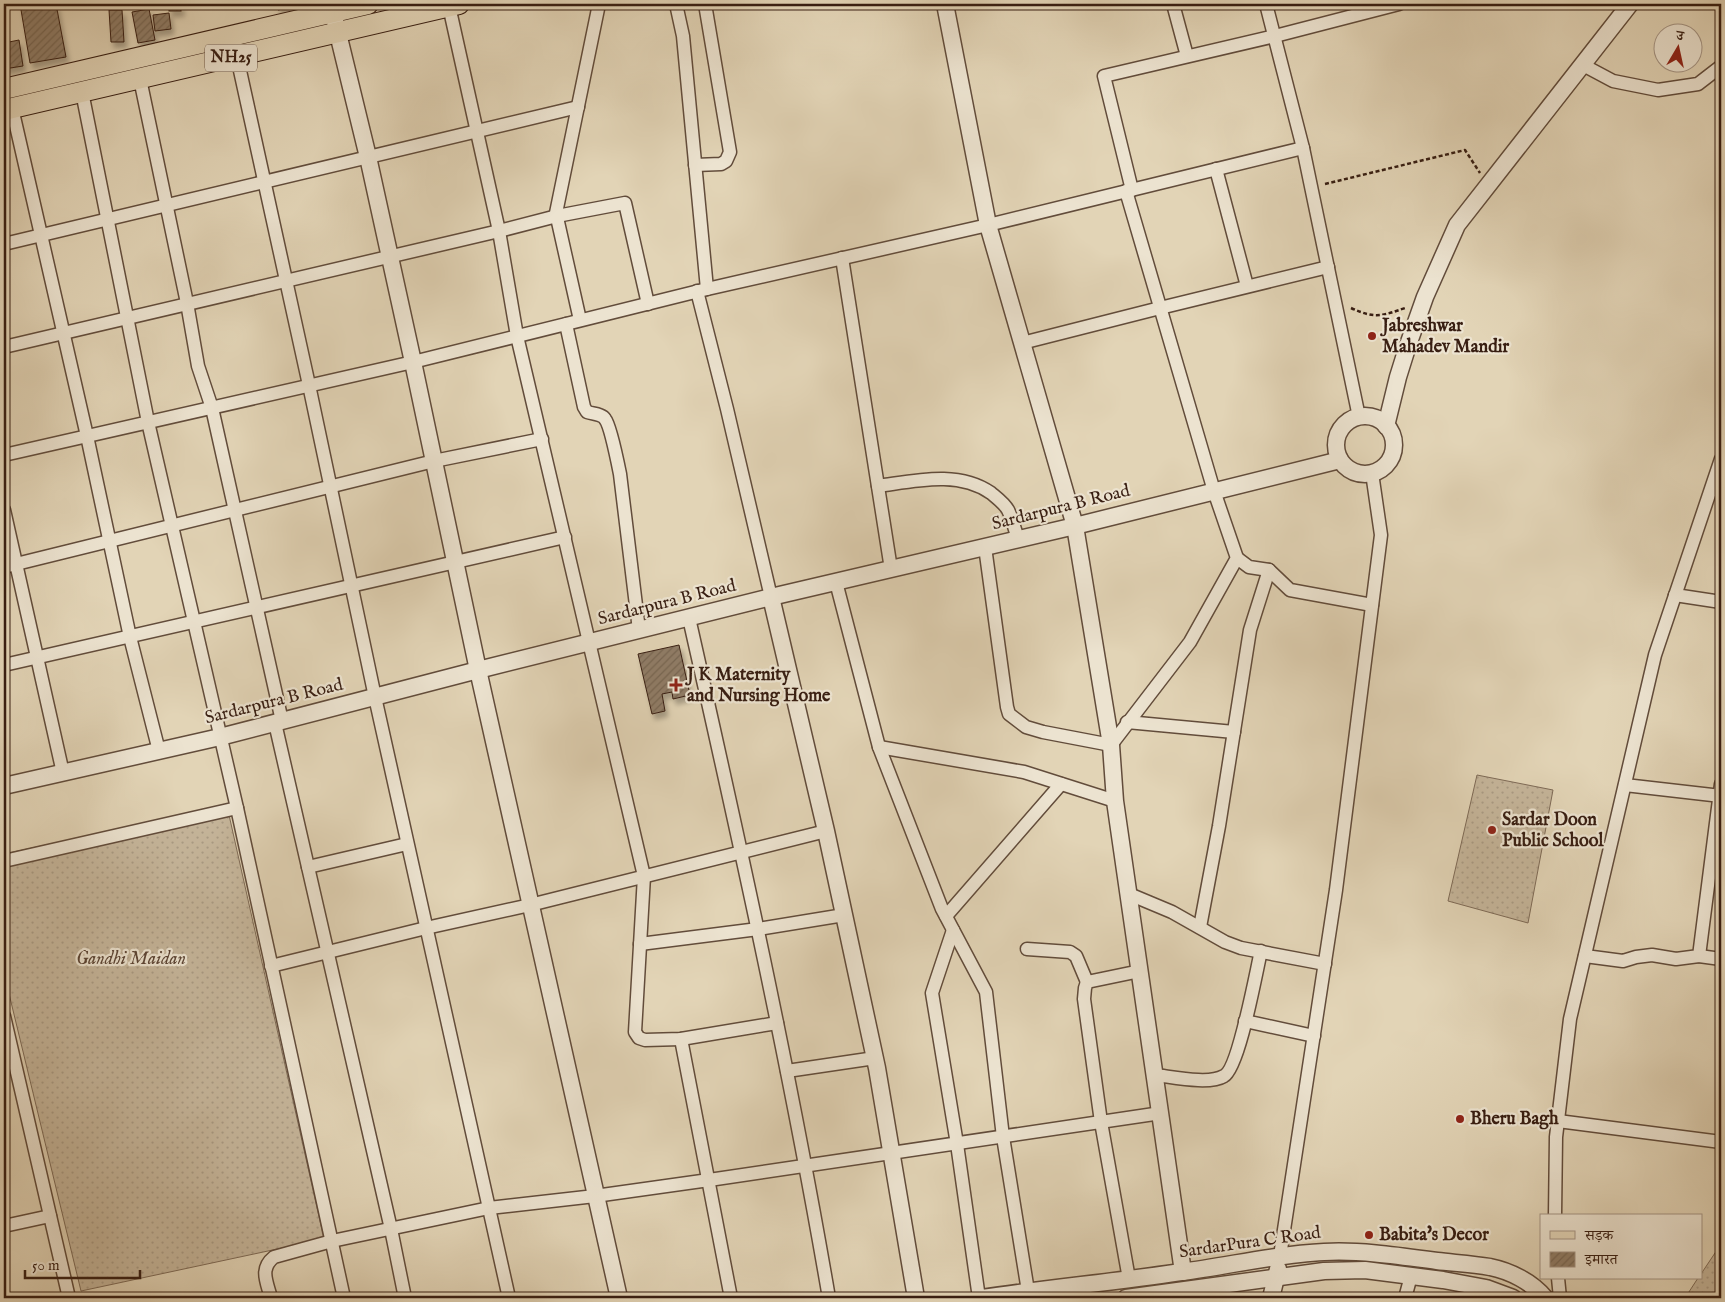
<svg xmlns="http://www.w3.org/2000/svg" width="1725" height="1302" font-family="'IM FELL English','Noto Serif Devanagari',serif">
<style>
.grass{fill:url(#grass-dots);stroke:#7e6a56}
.building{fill:url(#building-hatch);stroke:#381e12;filter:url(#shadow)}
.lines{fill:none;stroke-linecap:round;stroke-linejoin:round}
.minor-casing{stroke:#624c3b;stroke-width:15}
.tertiary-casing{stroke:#624c3b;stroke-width:19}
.primary-casing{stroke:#381e12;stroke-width:22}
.path{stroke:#381e12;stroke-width:2.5;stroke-dasharray:4 2.5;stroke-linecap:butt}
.minor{stroke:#ece3d0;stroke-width:12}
.tertiary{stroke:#ece3d0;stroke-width:16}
.primary{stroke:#e2d4b6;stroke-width:20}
.poi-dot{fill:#8f2418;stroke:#ece3d0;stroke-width:2}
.labels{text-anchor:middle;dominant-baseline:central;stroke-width:4.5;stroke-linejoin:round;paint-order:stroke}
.shield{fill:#ece3d0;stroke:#6e594b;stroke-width:1}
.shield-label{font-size:16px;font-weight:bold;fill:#381e12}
.poi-label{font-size:18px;font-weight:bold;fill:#381e12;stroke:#ece3d0;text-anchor:start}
.street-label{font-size:18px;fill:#381e12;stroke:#ece3d0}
.park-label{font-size:18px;font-style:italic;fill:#5b4434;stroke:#ece3d0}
</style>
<defs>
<pattern id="grass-dots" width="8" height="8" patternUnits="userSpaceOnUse" patternTransform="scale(1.25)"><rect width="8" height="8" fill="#c5b59a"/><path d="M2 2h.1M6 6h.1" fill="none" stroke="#aa9b84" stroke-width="1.8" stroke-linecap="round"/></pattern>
<pattern id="building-hatch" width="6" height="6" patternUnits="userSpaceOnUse" patternTransform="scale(1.25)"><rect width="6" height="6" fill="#907d67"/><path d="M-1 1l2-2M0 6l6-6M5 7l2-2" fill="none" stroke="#776653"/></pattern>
<filter id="shadow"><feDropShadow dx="3" dy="5.5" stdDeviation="2.5" flood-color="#0004"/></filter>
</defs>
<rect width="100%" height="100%" fill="#e2d4b6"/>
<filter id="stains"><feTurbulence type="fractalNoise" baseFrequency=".004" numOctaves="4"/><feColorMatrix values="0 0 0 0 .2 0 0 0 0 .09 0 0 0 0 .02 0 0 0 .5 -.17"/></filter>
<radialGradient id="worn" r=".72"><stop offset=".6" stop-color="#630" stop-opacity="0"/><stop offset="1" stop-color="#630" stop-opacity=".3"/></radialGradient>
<!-- grass -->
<g class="grass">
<polygon points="1477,775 1553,790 1528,923 1448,901"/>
<polygon points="227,806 324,1239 81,1291 4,973 4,854"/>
<polygon points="1721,1244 1721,1298 1685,1298 1698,1278 1701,1278 1701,1274"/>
</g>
<!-- building -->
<g class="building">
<polygon points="20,4 56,4 66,57 30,63"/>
<rect x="169" y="4" width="12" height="7"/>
<polygon points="277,4 307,4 278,10"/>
<polygon points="149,9 155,40 138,43 132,12"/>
<polygon points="109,10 122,10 124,42 111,42"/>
<polygon points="169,13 171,29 155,31 153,15"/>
<polygon points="19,40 23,66 4,69 4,43"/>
<polygon points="679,645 690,695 673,699 672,692 662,694 665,711 652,714 638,654"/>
</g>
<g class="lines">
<defs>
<g id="minor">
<polyline points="676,4 683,36 707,289"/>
<polyline points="1173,4 1187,56"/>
<polyline points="1266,4 1303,148 1359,417"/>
<polyline points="449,6 499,231 557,216 625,203 648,304"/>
<polyline points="237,57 309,385 375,697 509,1298"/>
<polyline points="1583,65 1613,81 1658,90 1698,84 1720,67"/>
<polyline points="140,79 187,303 198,366 212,408 282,721"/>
<polyline points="82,92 148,422 237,808 344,1298"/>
<polyline points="12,108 87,436 130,637 159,751"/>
<polyline points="695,165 721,164 726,161 730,152 705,4"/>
<polyline points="1216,169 1247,286"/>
<polyline points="1132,190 1104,76 1275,36 1399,4"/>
<polyline points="4,244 578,107"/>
<polyline points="842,258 891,569"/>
<polyline points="697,291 727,409 771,597"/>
<polyline points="580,320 556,213 599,4"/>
<path d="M566,324l18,83 3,5c6,2 15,2 18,7 5,6 13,45 15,55l19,156"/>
<polyline points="1022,343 1160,308 1328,267"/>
<polyline points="4,347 499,231 517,336 644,876 635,1032 639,1038 645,1040 681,1039 777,1023"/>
<polyline points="4,455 413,362 707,289 988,225 1303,148"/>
<path d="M878,486c37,-5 80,-16 113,7 6,5 13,10 17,17 4,8 7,20 10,29"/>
<polyline points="4,510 63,773"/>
<polyline points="985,547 1007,707 1009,714 1026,727 1043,732 1111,745 1190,642 1237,558 1214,491 1126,191"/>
<polyline points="4,567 434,461 542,439"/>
<polyline points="1269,570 1290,590 1372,605"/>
<polyline points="836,582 879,747 942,909 986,992 1003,1137 1028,1291"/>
<polyline points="1675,595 1721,602"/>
<path d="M689,618c51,226 101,452 140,680"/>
<polyline points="4,665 565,537"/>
<polyline points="1127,722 1234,732"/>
<polyline points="275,723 391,1229 405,1298"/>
<polyline points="879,747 1024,772 1115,801"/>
<polyline points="1625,785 1721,796"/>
<polyline points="4,861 237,808"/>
<polyline points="308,867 407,844"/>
<polyline points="1129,894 1172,912 1225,942 1241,948 1325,964"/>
<polyline points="946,916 1061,784"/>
<polyline points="1200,927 1219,826 1250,630 1269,570 1249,567 1237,558"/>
<polyline points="953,930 932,993 957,1144 979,1298"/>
<polyline points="640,944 758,929 844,915"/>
<polyline points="1027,949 1070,952 1076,956 1087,982"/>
<polyline points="1585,956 1623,961 1636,957 1652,955 1676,959 1699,956 1721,784"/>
<polyline points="1699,956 1721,959"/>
<polyline points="271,966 426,928 530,905 826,831"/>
<polyline points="4,1016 69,1298"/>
<polyline points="1245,1021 1314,1036"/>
<polyline points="681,1039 731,1298"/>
<polyline points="787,1071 875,1058"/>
<path d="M1155,1075c18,2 54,10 69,1 15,-8 32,-104 37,-125"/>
<polyline points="1558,1121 1721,1142"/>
<polyline points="1555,1216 1556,1137 1570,1019 1655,655 1721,459"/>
<polyline points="4,1226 50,1216"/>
<polyline points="1280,1256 1336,890 1381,535 1372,473"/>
<polyline points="1558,1278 1560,1298"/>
<polyline points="1129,1279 1101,1122 1084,999 1085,988 1087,982 1140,971"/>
<path d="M271,1298c-4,-16 -12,-29 3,-41l58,-16 157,-33 106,-12 114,-16 452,-67"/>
<polyline points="1405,1298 1411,1276"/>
</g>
<g id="tertiary">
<polyline points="945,4 988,225 1075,526 1111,745 1115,801 1183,1272"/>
<polyline points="333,13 368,157 413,362 478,670 619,1298"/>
<circle cx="1365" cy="445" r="29"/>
<polyline points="1386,426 1398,377 1408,345 1425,297 1457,225 1630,4"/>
<polyline points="771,597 826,831 877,1068 916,1298"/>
<polyline points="4,786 220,737 478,670 771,597 1075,526 1340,460"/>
<path d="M982,1298c66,-10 133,-16 199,-26 48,-6 95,-18 143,-20 37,-2 76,4 113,9 17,2 35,3 53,6 20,4 42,15 55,31"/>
<polyline points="1126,1298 1324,1271 1365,1270 1443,1280 1486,1288 1513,1298"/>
<polyline points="1271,1298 1278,1269"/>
</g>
<g id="primary">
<polyline points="4,89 368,4"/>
<polyline points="4,110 459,4"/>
</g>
</defs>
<!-- minor casing -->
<use href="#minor" class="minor-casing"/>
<!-- tertiary casing -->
<use href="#tertiary" class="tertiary-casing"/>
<!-- primary casing -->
<use href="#primary" class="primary-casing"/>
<!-- path -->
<g class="path">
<polyline points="1325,184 1465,150 1480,173"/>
<path d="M1351,308c24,11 31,8 54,0"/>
</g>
<!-- minor -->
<use href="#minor" class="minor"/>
<!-- tertiary -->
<use href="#tertiary" class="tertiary"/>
<!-- primary -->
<use href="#primary" class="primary"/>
</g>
<!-- markers -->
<g class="poi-dot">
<circle cx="1372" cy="336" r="5"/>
<path d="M673.5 677.5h5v5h5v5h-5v5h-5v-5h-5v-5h5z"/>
<circle cx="1492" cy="830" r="5"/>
<circle cx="1460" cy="1119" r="5"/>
<circle cx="1369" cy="1235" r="5"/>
</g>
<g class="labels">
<!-- shield labels -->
<rect class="shield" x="205" y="44.5" width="52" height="27" rx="4"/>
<g class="shield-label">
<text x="231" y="58">NH25</text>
</g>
<!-- poi labels -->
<g class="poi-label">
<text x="1382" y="326">Jabreshwar<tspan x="1382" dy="21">Mahadev Mandir</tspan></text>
<text x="687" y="675">J K Maternity<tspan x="687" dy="21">and Nursing Home</tspan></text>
<text x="1502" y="820">Sardar Doon<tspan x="1502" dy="21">Public School</tspan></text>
<text x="1470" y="1119">Bheru Bagh</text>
<text x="1379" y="1235">Babita's Decor</text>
</g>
<!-- street labels -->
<g class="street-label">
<text transform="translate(1061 508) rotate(-14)">Sardarpura B Road</text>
<text transform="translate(667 603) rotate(-14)">Sardarpura B Road</text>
<text transform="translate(274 702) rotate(-14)">Sardarpura B Road</text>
<text transform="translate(1250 1243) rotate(-8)">SardarPura C Road</text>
</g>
<!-- park labels -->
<g class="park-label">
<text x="131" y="959">Gandhi Maidan</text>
</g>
</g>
<!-- margin -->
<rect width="1725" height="1302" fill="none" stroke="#e2d4b6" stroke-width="20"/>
<rect x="5" y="5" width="1715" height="1292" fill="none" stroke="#381e12" stroke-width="2.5"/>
<rect x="10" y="10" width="1705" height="1282" fill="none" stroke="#381e12"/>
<!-- legend -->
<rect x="1540" y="1214" width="162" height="65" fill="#ece3d0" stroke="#a49484"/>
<rect x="1550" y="1231" width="25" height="8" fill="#e2d4b6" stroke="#a49484"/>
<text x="1585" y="1240" font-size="15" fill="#381e12">सड़क</text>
<rect x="1550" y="1252" width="25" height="15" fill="url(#building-hatch)" stroke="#a49484"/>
<text x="1585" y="1264" font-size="15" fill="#381e12">इमारत</text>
<!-- north arrow -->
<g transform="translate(1678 48) rotate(9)"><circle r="24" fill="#ece3d0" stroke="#a49484"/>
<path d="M0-4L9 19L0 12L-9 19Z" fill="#8f2418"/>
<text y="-8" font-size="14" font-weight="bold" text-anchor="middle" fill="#381e12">उ</text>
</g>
<!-- scale -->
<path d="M25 1270v8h115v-8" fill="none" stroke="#381e12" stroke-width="2.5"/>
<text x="32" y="1270" font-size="15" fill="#381e12" stroke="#ece3d0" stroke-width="4" paint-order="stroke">50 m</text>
<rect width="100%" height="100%" filter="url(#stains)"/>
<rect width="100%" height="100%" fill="url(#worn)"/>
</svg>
